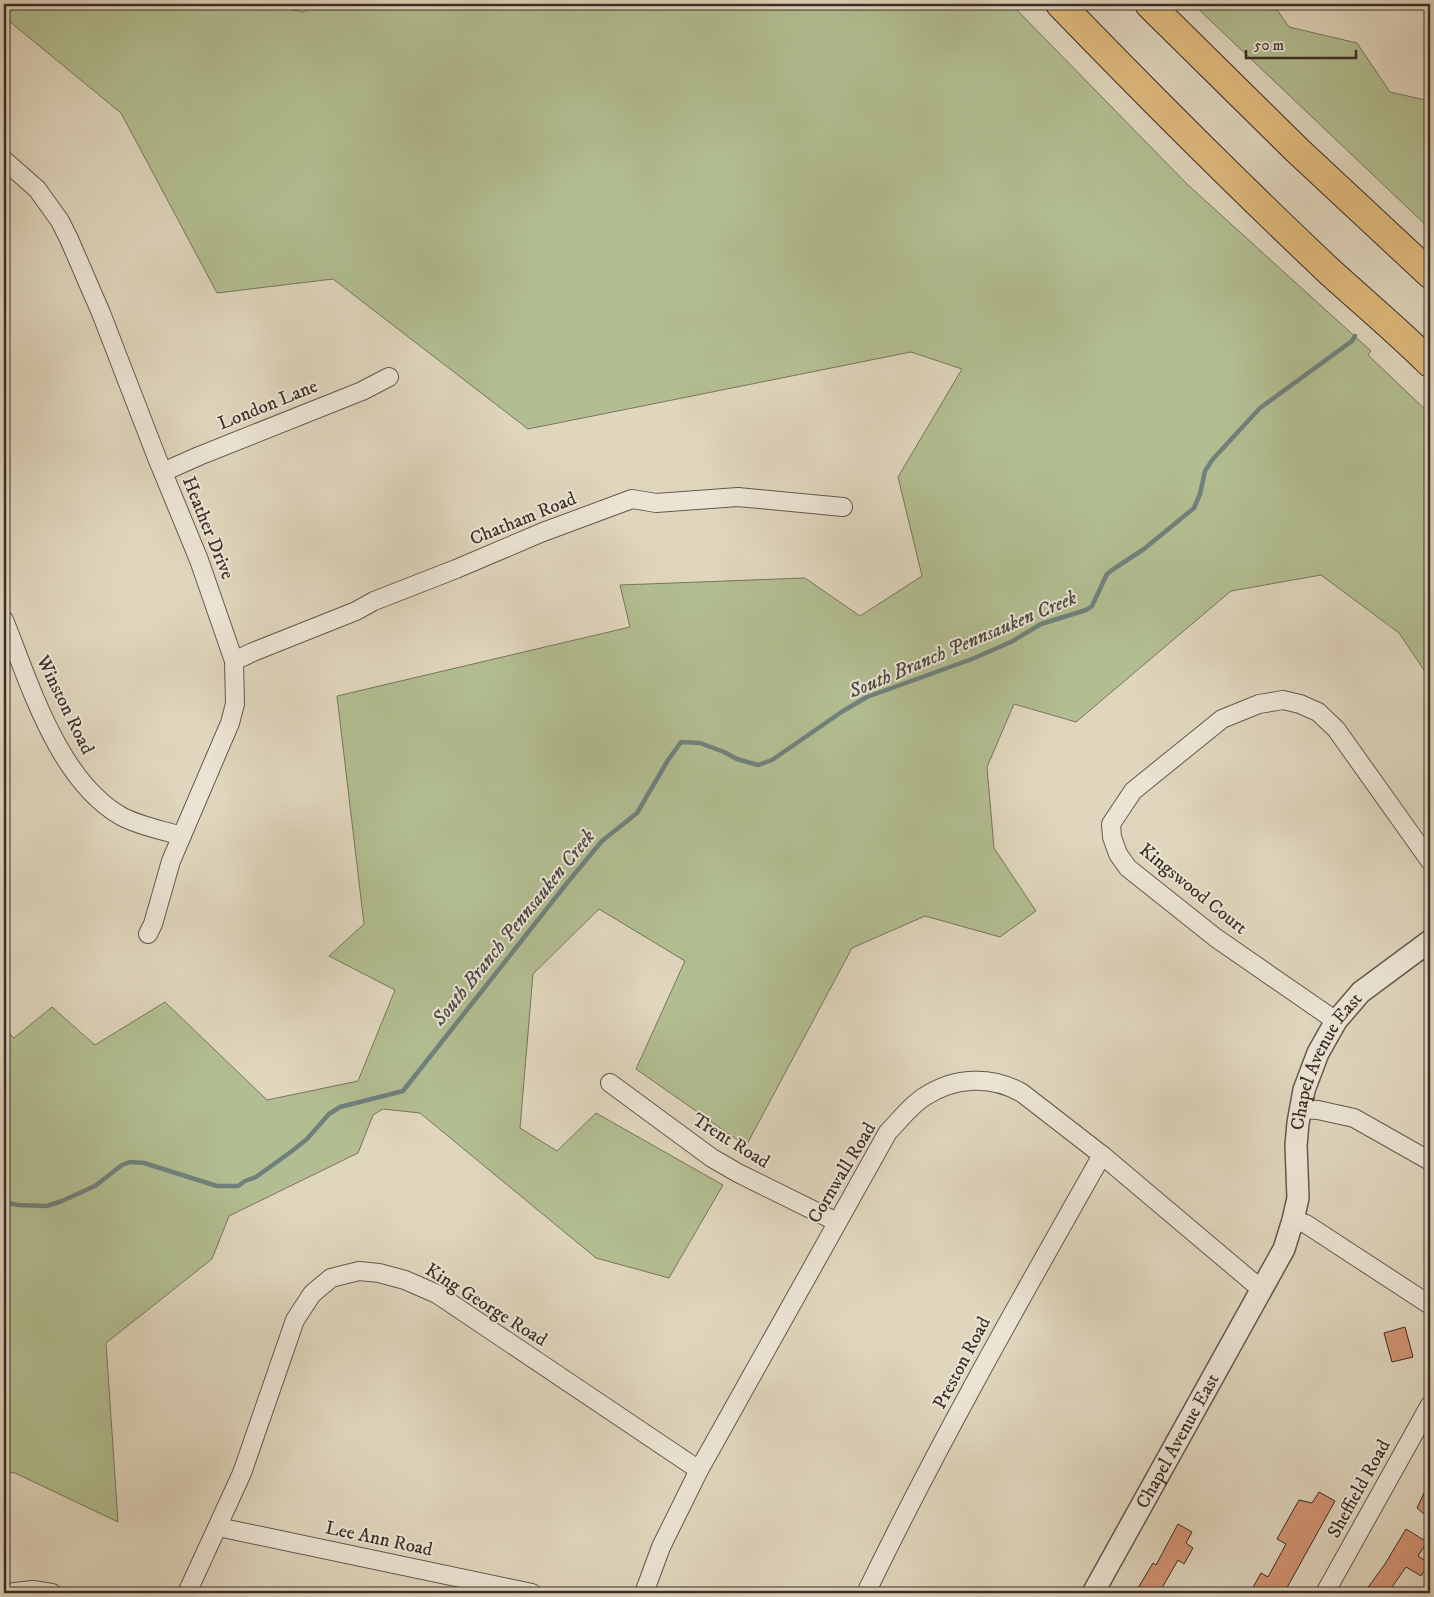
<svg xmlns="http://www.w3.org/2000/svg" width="1434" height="1597" font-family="'IM FELL DW Pica',serif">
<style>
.green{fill:#b2be91;stroke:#76765d}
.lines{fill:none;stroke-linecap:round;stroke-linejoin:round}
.stream{stroke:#70817d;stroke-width:4.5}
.building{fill:#d39574;stroke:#3b2e29}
.minor-casing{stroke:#64584e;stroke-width:20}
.tertiary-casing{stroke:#64584e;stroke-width:24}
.motorway-casing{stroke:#3b2e29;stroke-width:30}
.minor{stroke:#ebe4d4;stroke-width:18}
.tertiary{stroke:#ebe4d4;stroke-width:21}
.motorway{stroke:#e0bb7e;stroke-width:28}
.labels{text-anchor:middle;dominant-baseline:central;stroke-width:4;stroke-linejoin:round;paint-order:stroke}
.street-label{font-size:19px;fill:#3b2e29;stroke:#ebe4d4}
.water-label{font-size:20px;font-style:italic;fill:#4d4a45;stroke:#ebe4d4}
</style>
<rect width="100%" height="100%" fill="#e0d6bd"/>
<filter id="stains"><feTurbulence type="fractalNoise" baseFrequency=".004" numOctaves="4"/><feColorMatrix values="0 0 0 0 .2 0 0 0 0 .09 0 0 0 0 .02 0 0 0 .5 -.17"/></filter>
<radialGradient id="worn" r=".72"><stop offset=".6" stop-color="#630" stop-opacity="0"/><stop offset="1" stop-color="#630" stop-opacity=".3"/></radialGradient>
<!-- green -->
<g class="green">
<polygon points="4,4 262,4 303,12 322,4 1011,4 1188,185 1371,351 1368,355 1430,414 1430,679 1399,633 1321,575 1231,591 1076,722 1014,704 987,767 994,848 1036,911 1000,937 925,916 852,948 746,1146 636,1069 685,961 599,909 533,974 520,1128 557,1151 596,1113 723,1185 669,1278 596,1258 420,1113 383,1109 373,1115 358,1153 229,1216 212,1259 106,1343 118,1522 15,1473 4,1472 4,1028 14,1038 52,1007 95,1045 165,1002 267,1100 358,1081 395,990 329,956 364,924 337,696 630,627 620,585 805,578 860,616 922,576 898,477 962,369 911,352 528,429 333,279 217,293 121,113 4,17"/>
<polygon points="1193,4 1273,4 1289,27 1357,43 1390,92 1430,101 1430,229"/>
</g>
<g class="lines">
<!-- stream -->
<polyline class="stream" points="4,1202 18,1205 47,1206 62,1201 95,1186 122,1165 130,1162 144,1163 217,1186 238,1186 245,1181 256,1177 292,1151 307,1139 329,1114 340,1107 403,1091 567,883 602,841 637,813 668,760 681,742 700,743 724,752 737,759 758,765 772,760 843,711 867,697 972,659 1011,642 1041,624 1086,610 1092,606 1107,574 1115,568 1144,549 1194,508 1200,494 1205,471 1213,459 1260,408 1352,341 1355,336"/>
</g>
<!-- building -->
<g class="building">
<polygon points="1405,1327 1413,1357 1392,1362 1384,1333"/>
<polygon points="1430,1480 1430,1519 1417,1508"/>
<polygon points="1319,1492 1335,1501 1284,1593 1259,1593 1252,1589 1261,1573 1268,1577 1286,1544 1277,1539 1299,1500 1312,1503"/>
<polygon points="1178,1524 1192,1532 1186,1543 1193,1548 1184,1564 1178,1560 1159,1593 1148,1593 1138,1588 1153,1563 1156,1565"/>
<polygon points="1406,1529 1427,1542 1418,1556 1429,1563 1421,1576 1406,1567 1388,1593 1364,1593 1385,1564"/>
</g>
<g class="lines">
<defs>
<g id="minor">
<polyline points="4,160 37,189 60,221 69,239 101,313 157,458 199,560 234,661 235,704 230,723 171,861 153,924 148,934"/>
<polyline points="163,472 199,456 362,391 389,377"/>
<path d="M4,620c26,64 54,160 117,196 18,10 41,14 61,20"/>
<polyline points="234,661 253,652 356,611 374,601 456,569 543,532 632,499 656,503 738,497 843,507"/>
<polyline points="1336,1021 1216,938 1128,868 1118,854 1112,837 1111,824 1133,791 1222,719 1259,704 1283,700 1300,704 1318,712 1336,729 1430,861"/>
<polyline points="610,1083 712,1158 738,1173 837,1222"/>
<polyline points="1301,1109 1318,1110 1354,1118 1430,1161"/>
<polyline points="1293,1220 1306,1224 1430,1305"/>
<polyline points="218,1527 532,1593"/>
<polyline points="6,1593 33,1590 52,1593"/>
<polyline points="187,1593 242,1473 295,1320 312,1294 331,1278 359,1271 379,1273 405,1280 437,1294 699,1470"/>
<path d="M644,1593l17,-46 38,-77 189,-338c11,-11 23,-27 36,-35 30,-20 67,-22 98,-4l80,62 160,135"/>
<path d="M866,1593c72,-149 154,-293 236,-438"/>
<polyline points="1325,1593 1430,1405"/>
</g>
<g id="tertiary">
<path id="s1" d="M1093,1593l191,-344 9,-29 5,-22 -2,-53 2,-22 6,-33 14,-37 18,-32 25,-29 69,-51"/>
</g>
<g id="motorway">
<path d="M1060,4c88,91 177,180 269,267 34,31 69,60 101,92"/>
<polyline points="1149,4 1297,150 1430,274"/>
</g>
</defs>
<!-- minor casing -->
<use href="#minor" class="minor-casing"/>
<!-- tertiary casing -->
<use href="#tertiary" class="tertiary-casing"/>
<!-- motorway casing -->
<use href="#motorway" class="motorway-casing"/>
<!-- minor -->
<use href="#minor" class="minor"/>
<!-- tertiary -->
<use href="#tertiary" class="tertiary"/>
<!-- motorway -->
<use href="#motorway" class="motorway"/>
</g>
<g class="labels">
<!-- street labels -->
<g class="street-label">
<text transform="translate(268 405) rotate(-22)">London Lane</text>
<text transform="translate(523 519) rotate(-22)">Chatham Road</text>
<text transform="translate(208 528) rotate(68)">Heather Drive</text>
<text transform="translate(65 705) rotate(64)">Winston Road</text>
<text transform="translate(1193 889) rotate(39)">Kingswood Court</text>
<text stroke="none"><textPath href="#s1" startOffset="590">Chapel Avenue East</textPath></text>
<text transform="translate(731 1141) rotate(32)">Trent Road</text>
<text transform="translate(842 1173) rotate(-59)">Cornwall Road</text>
<text transform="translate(486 1305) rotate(32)">King George Road</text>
<text transform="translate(962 1363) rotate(-62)">Preston Road</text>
<text stroke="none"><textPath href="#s1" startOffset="174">Chapel Avenue East</textPath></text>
<text transform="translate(1359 1489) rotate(-61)">Sheffield Road</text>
<text transform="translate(379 1539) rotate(12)">Lee Ann Road</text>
</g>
<!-- water labels -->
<g class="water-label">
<text transform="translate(963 645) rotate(-23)">South Branch Pennsauken Creek</text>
<text transform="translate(514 928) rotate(-51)">South Branch Pennsauken Creek</text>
</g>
</g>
<!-- margin -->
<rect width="1434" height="1597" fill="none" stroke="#e0d6bd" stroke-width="20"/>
<rect x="5" y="5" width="1424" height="1587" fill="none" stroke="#3b2e29" stroke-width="2.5"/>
<rect x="10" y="10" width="1414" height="1577" fill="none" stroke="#3b2e29"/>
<!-- scale -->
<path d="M1246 50v8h110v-8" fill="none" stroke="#3b2e29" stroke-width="2.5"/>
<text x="1254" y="50" font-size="15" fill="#3b2e29" stroke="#ebe4d4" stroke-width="4" paint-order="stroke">50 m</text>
<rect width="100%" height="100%" filter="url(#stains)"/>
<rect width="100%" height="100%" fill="url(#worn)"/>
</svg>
